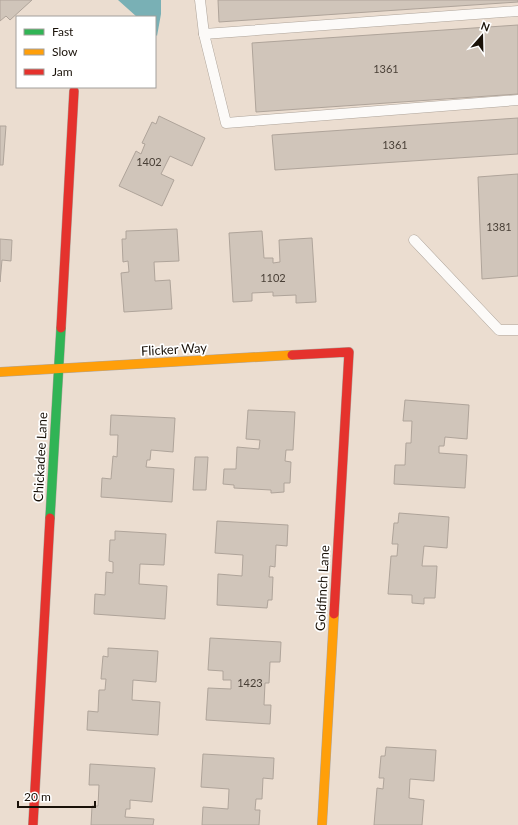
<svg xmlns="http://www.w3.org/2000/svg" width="518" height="825" font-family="Lato,sans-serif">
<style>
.water{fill:#79b0b5}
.building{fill:#d0c5ba;stroke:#afa49a}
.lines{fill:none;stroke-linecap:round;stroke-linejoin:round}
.lane-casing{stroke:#aea49a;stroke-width:11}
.fast-casing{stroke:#aea49a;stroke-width:10}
.slow-casing{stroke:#aea49a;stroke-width:10}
.jam-casing{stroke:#aea49a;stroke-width:10}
.lane{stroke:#fcfaf8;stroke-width:10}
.fast{stroke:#30b455;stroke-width:9}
.slow{stroke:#ff9f0a;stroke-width:9}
.jam{stroke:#e5322d;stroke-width:9}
.labels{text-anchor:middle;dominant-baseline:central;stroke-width:3.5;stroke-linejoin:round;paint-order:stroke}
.number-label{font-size:11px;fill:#483f36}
.street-label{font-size:13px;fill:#191108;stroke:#fff}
</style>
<rect width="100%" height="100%" fill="#ebddd0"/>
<!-- water -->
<polygon class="water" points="118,0 161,0 161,14 157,36 155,34 155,17 137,17"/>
<!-- building -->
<g class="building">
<polygon points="0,0 32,0 10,20 6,16 0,21"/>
<polygon points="218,0 518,0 518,2 219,22"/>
<polygon points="518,25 518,94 256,112 252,43"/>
<polygon points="159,116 205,138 192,166 170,156 161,174 174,180 162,206 119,186 136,151 141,154 145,144 142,143 152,122 156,124"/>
<polygon points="518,118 518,154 275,170 272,135"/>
<polygon points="0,126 6,126 3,165 0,165"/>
<polygon points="518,174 518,276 482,279 478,177"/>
<polygon points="177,229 179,261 154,262 155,281 170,280 172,309 124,312 121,273 129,272 128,261 123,262 122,239 126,239 126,231"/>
<polygon points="262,231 264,258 273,258 273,263 280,262 279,240 312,238 316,302 296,303 296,295 273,296 273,292 252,293 252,301 233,302 229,233"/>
<polygon points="0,239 12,240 11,261 2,260 0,282"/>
<polygon points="405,400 469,405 467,439 445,437 444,446 439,446 439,453 467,455 465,488 394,484 395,465 405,465 406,443 411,443 412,421 403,421"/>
<polygon points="248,410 295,412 293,450 286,450 285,461 291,462 290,483 284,483 284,492 271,493 271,490 234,488 234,485 223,484 224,469 236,469 237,447 259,449 260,440 246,439"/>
<polygon points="111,415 175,418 173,452 151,450 150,460 147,460 146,467 174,469 172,502 101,497 102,478 111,479 113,456 117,457 118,435 110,435"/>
<polygon points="195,457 208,457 206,490 193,490"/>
<polygon points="399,513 449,517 447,548 424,546 422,566 437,566 435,598 424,598 424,604 412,603 412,595 388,594 391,556 397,556 398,544 392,544 394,523 398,523"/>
<polygon points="217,521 288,525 287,546 276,545 275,567 270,566 269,577 273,577 272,600 268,600 267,608 217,605 218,574 242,576 243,555 215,553"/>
<polygon points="115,531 166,534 164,565 140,564 139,584 167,586 165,619 94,614 95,594 105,595 106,572 113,573 113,562 109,561 110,540 115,540"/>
<polygon points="210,638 281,642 280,662 270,662 269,683 265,683 264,705 271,705 270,724 206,720 208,688 231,689 231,680 223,680 223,671 208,670"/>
<polygon points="108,648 158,651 156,682 133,680 132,700 160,702 158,735 87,730 88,711 98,712 99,690 105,690 106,679 101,679 103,656 108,657"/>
<polygon points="386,747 436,750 434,781 410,779 409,798 424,800 422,825 374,825 377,788 383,789 384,778 379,778 381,756 385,756"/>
<polygon points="203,754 274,758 273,779 263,778 262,799 256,799 255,810 260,810 259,825 202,825 203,807 228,809 229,789 201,787"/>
<polygon points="90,764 155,768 152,802 130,800 130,809 126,809 125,817 154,819 153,825 91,825 92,806 98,806 99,785 89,785"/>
</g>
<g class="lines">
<defs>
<g id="lane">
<polyline points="200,0 204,34 226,123 518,100"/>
<polyline points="204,34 518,11"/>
<polyline points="414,240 499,330 518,330"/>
</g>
<polyline id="fast" points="50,518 61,328"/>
<g id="slow">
<polyline points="0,372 292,355"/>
<polyline points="322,825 334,614"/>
</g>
<g id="jam">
<polyline points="61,328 74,91"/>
<polyline points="292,355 349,352 334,614"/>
<polyline points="33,825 50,518"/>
</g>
</defs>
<!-- lane casing -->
<use href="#lane" class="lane-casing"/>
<!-- fast casing -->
<use href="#fast" class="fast-casing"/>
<!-- slow casing -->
<use href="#slow" class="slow-casing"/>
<!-- jam casing -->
<use href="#jam" class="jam-casing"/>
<!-- lane -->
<use href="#lane" class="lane"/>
<!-- fast -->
<use href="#fast" class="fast"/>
<!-- slow -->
<use href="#slow" class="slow"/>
<!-- jam -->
<use href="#jam" class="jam"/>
</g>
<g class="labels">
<!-- number labels -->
<g class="number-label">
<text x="386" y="68">1361</text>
<text x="395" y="144">1361</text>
<text x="149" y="161">1402</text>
<text x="499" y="226">1381</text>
<text x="273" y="277">1102</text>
<text x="250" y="682">1423</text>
</g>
<!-- street labels -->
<g class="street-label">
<text transform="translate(174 349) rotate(-3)">Flicker Way</text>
<text transform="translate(40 457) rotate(-87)">Chickadee Lane</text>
<text transform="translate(322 588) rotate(-87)">Goldfinch Lane</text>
</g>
</g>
<!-- legend -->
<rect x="16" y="16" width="140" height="72" fill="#ffffff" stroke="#a3a09c"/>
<rect x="24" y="29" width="20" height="6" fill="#30b455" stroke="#a3a09c"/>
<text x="52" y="36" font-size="12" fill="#191108">Fast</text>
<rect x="24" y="49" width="20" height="6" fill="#ff9f0a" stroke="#a3a09c"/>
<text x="52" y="56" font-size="12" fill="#191108">Slow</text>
<rect x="24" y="69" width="20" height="6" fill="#e5322d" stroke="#a3a09c"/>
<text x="52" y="76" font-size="12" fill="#191108">Jam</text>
<!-- north arrow -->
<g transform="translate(482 36) rotate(20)" stroke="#ffffff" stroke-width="3" paint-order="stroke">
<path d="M0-3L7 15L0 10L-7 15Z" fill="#191108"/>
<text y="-6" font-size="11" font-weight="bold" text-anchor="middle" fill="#191108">N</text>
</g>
<!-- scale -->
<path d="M18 801v6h77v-6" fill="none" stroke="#191108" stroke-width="2"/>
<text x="24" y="801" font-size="12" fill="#191108" stroke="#ffffff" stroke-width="3" paint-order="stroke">20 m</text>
</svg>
